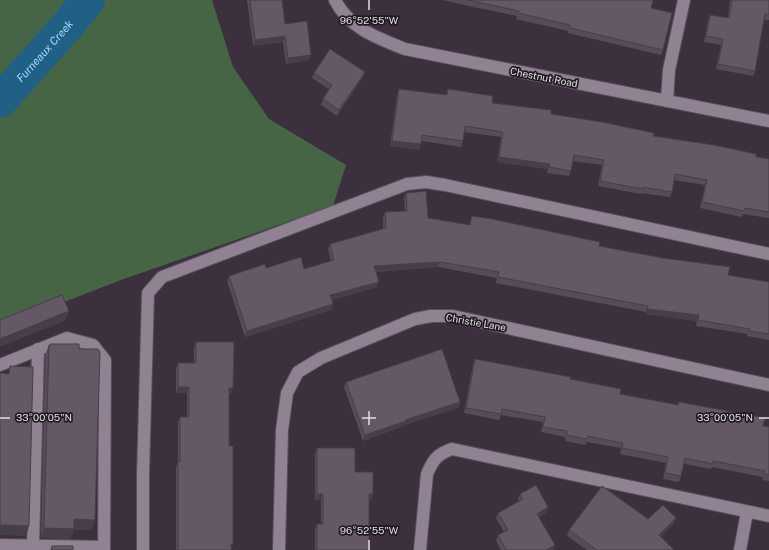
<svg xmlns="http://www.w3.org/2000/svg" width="769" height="550" font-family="'Public Sans',sans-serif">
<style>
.green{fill:#466544}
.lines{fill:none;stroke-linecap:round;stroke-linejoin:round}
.river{stroke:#206085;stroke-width:34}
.minor-casing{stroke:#594f5b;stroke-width:14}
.minor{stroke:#908293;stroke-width:12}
.wall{fill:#564c59}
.shaded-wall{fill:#463e48}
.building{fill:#645867;stroke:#463e48}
.ticks{fill:none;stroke:#e3dce5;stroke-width:1.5}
.labels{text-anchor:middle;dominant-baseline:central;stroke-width:3.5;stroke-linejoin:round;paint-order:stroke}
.street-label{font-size:10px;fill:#e3dce5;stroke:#201b21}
.water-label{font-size:11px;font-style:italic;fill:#a6d8fa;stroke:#201b21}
.ticks-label{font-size:10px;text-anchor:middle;fill:#e3dce5;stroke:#201b21;stroke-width:3.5;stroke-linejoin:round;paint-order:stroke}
</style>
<rect width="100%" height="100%" fill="#3c303f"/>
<!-- green -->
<polygon class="green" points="0,0 212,0 233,67 269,119 346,165 333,206 121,280 0,327"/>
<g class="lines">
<!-- river -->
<path class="river" id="s1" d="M0,101l68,-76 20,-25"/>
<defs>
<g id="minor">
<path d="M335,0c14,28 42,38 70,49l364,72"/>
<polyline points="667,101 669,70 684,0"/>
<polyline points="0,365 67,338 93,345 105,360 104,550"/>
<polyline points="0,545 104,547"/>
<polyline points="33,546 38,349"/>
<polyline points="143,550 143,475 148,293 162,277 407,184 426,182 445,185 769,254"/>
<polyline points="279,550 282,430 287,393 298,372 321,358 415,319 431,316 453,316 769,385"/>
<path d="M420,550l7,-76c6,-14 10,-20 25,-25l317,67"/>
<polyline points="740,550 747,512"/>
</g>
</defs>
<!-- minor casing -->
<use href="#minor" class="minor-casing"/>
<!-- minor -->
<use href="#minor" class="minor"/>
</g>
<!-- wall -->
<g class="wall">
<polygon points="247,0 282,0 285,24 309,60 286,64 283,42 253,46"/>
<polygon points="443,0 653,0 651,8 663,50 661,55 568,33 568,31 516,19 517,16 459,4"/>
<polygon points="730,0 769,0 769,20 764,20 755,71 753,76 716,69 721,45 704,42 708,20 710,15 728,18"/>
<polygon points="314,73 363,77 337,116 321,105 323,99 329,89 312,78"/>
<polygon points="399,89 446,95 448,89 492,103 551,114 653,136 769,159 769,218 743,214 742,217 700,208 705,185 674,180 672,192 670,197 641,193 641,194 598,186 602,165 573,161 571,171 569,176 547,173 548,169 497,162 501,137 464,132 463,141 461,147 422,141 419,150 390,146 397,95"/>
<polygon points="406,193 428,218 469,225 472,216 599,246 728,275 769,282 769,340 747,336 748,334 696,326 697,321 645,314 646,312 496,283 497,278 438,267 376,272 377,287 332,300 333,304 331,310 245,337 227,281 229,276 266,268 304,269 331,261 328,249 330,244 383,229 383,218 385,212 405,211 404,198"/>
<polygon points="196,342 231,394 229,393 231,550 176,550 176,467 178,462 178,422 180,417 187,417 187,393 176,393 176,368 178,363 194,363 194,347"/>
<polygon points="49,345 79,349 92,530 74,530 70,539 41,538 45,355"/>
<polygon points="475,359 570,379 620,394 677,405 679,402 769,427 769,481 762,480 763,477 712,467 711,469 684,464 681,476 679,482 663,479 666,463 620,454 621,448 587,442 585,445 565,441 565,437 541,432 543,422 501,415 499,420 464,413 473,364"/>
<polygon points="346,382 460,402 458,408 404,425 404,426 363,441 344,387"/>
<polygon points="317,448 355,472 373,494 371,500 369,500 369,550 315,550 315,529 317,524 321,524 321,500 315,500 315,454"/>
<polygon points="520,494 548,507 546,513 538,517 555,545 553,550 501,550 496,541 498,535 504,532 496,518 498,513 519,501 518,499"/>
<polygon points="648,519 674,523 661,537 674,550 587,550 567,536 569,530"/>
</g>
<!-- shaded-wall -->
<g class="shaded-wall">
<polygon points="285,36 283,42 253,46 255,40"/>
<polygon points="311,55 309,60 286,64 288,58"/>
<polygon points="365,72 363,77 337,116 339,110"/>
<polygon points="392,141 421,144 419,150 390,146"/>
<polygon points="499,157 550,164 548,169 497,162"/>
<polygon points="440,262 438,267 372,272 374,266"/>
<polygon points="379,282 377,287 328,301 330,295"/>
<polygon points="333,304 331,310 245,337 247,331"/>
<polygon points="647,309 699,315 697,321 645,314"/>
<polygon points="69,311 65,321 0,347 0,339"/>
<polygon points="178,387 189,387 187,393 176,393"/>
<polygon points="229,388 233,388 231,394 227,393"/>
<polygon points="460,402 458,408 404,425 404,426 363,441 365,435 405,420"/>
<polygon points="317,494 323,494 321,500 315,500"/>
<polygon points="369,494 373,494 371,500 367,500"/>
<polygon points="548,507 546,513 535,519 537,514"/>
<polygon points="676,518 674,523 657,541 659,535"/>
<polygon points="74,519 95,520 92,530 74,530 70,539 41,538 44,528"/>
<polygon points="0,525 29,526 26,536 0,535"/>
<polygon points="231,544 233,544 231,549 229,549"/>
<polygon points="555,545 553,550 546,550"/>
</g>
<!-- building -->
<g class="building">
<polygon points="250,0 282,0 285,24 307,21 311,55 288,58 285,36 255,40"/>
<polygon points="468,0 653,0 651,8 672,13 663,50 570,28 570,25 518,13 519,11"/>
<polygon points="732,0 769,0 769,14 765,14 755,71 718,64 723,39 706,36 710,15 729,18"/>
<polygon points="330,49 365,72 339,110 323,99 332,85 314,73"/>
<polygon points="399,89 447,95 448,89 493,96 492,103 551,110 551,114 602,122 654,133 653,136 714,145 756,154 756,157 769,159 769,212 745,208 744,211 702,202 707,180 675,174 672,192 643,187 643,189 600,181 604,160 574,155 571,171 549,167 550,164 499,157 503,132 465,126 463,141 422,135 421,144 392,141"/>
<polygon points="426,191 428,218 470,225 472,216 492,219 600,242 599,246 663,258 730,267 728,275 769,282 769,334 749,331 750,329 698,320 699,315 647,309 648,306 498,277 499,272 440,262 374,266 379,282 330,295 333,304 247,331 229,276 265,264 266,268 301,257 304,269 334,260 330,244 386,228 385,212 407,211 406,193"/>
<polygon points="62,295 69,311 0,339 0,320"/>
<polygon points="196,342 234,342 233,388 229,388 229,446 233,446 233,544 231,544 231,550 178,550 178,462 180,462 180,417 189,417 189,387 178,387 178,363 196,363"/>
<polygon points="51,344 79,344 79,349 98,349 100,352 95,520 74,519 74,529 44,528 49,345"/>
<polygon points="442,349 460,402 405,420 406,421 365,435 346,382"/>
<polygon points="475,359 571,377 570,379 621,389 620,394 678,405 679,402 765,418 763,426 769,427 769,475 764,474 765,471 713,461 713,464 685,458 681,476 665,473 668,457 622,448 623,443 588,436 587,439 567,435 567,431 543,427 545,417 502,409 501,414 466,408"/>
<polygon points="10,366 33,367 29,526 0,525 0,373 9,374"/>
<polygon points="317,448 355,448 355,472 373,472 373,494 369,494 369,550 317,550 317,524 323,524 323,494 317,494"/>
<polygon points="536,485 548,507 537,514 555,545 546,550 506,550 498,535 508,530 498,513 523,499 520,494"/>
<polygon points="602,486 648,519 663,505 676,518 659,535 674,550 597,550 569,530"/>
<polygon points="52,546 73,546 73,550 51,550"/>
</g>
<!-- ticks -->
<path class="ticks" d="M369,0v10M369,411v14M0,418h10M362,418h14M759,418h10M369,540v10"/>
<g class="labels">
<!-- street labels -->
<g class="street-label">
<text transform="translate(544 77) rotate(11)">Chestnut Road</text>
<text transform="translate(476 322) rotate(10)">Christie Lane</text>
</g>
<!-- water labels -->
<g class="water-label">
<text stroke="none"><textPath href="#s1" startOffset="67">Furneaux Creek</textPath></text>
</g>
</g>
<g class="ticks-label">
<text x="369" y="24">96°52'55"W</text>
<text x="44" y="421">33°00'05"N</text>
<text x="725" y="421">33°00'05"N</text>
<text x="369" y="534">96°52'55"W</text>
</g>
</svg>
